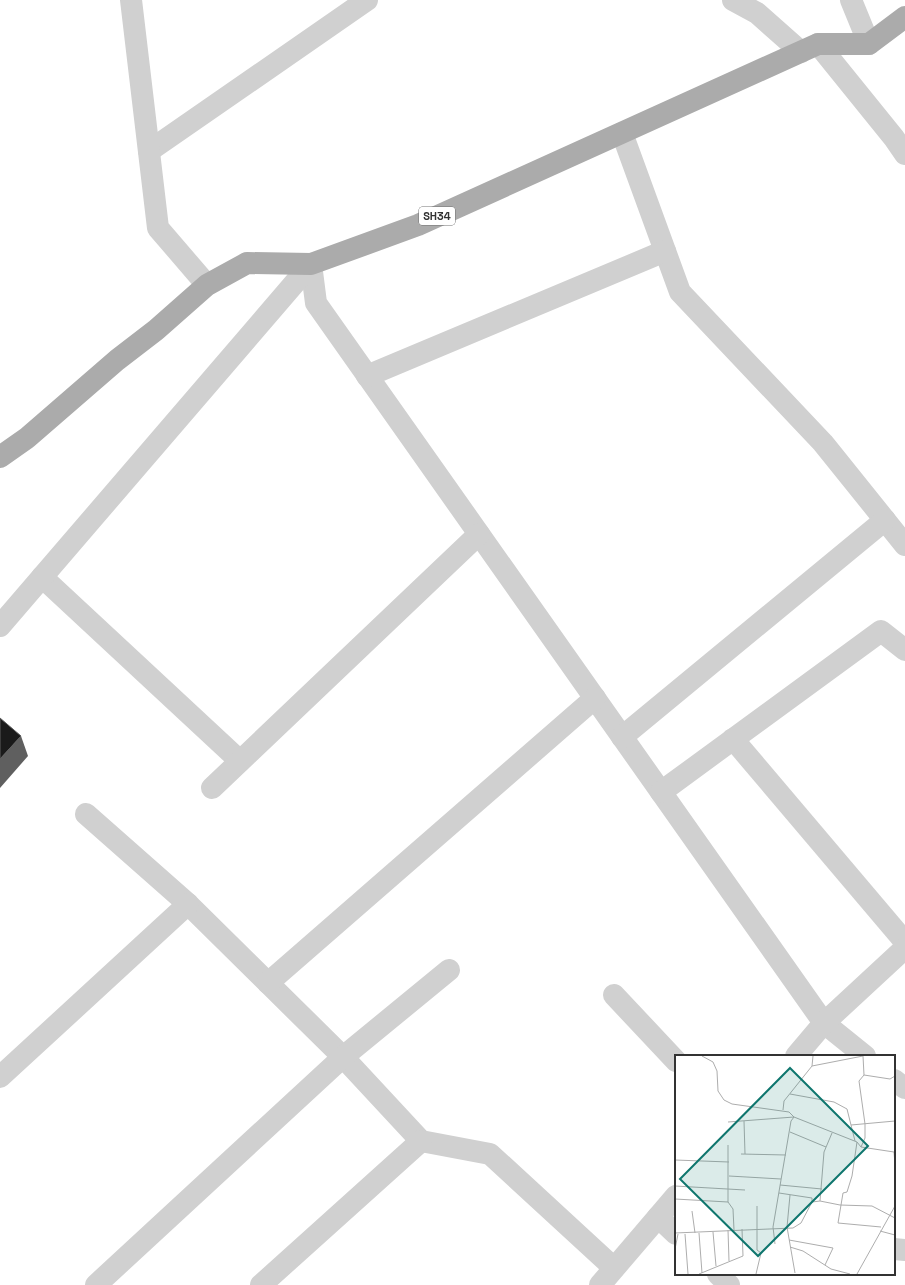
<svg xmlns="http://www.w3.org/2000/svg" width="905" height="1285" font-family="'Space Grotesk',sans-serif">
<style>
.lines{fill:none;stroke-linecap:round;stroke-linejoin:round}
.minor{stroke:#d0d0d0;stroke-width:22}
.tertiary{stroke:#d0d0d0;stroke-width:22}
.primary{stroke:#ababab;stroke-width:22}
.shaded-wall{fill:#5f5f5f}
.building{fill:#1a1a1a;stroke:#5f5f5f}
.labels{text-anchor:middle;dominant-baseline:central;stroke-width:4;stroke-linejoin:round;paint-order:stroke}
.shield{fill:#fff;stroke:#707070;stroke-width:1}
.shield-label{font-size:11px;font-weight:bold;fill:#333}
.inset-road{fill:none;stroke:#adadad;stroke-width:1}
.view{fill:#0f766e;fill-opacity:0.15;stroke:#0f766e;stroke-width:2}
.inset-edge{fill:none;stroke:#333;stroke-width:2}
</style>
<rect width="100%" height="100%" fill="#fff"/>
<g class="lines">
<!-- minor -->
<g class="minor">
<polyline points="733,0 757,13 801,52"/>
<polyline points="851,0 869,44"/>
<polyline points="818,44 894,138 905,154"/>
<polyline points="622,133 680,292 823,443 905,545"/>
<polyline points="149,151 367,0"/>
<polyline points="311,264 316,303 824,1023 865,1056"/>
<polyline points="367,376 665,251"/>
<polyline points="42,577 240,761"/>
<polyline points="0,626 311,264"/>
<polyline points="622,737 885,520"/>
<polyline points="733,739 905,942"/>
<polyline points="212,788 479,534"/>
<polyline points="661,792 881,631 905,650"/>
<polyline points="86,814 188,904 343,1057 421,1141 490,1154 614,1268"/>
<polyline points="268,983 595,698"/>
<polyline points="614,995 676,1061"/>
<polyline points="796,1056 824,1023 905,948"/>
<polyline points="0,1077 188,904"/>
<polyline points="894,1080 905,1088"/>
<polyline points="658,1217 676,1234"/>
<polyline points="894,1249 905,1250"/>
<polyline points="718,1274 729,1285"/>
<polyline points="96,1285 343,1057 449,970"/>
<polyline points="261,1285 421,1141"/>
<polyline points="600,1285 676,1196"/>
</g>
<!-- tertiary -->
<polyline class="tertiary" points="131,0 158,228 207,285"/>
<!-- primary -->
<polyline class="primary" points="0,457 27,438 117,360 156,330 207,285 247,263 311,264 418,225 818,44 869,44 905,17"/>
</g>
<!-- shaded-wall -->
<polygon class="shaded-wall" points="21,736 28,756 0,788 0,759"/>
<!-- building -->
<polygon class="building" points="0,718 21,736 0,759"/>
<g class="labels">
<!-- shield labels -->
<rect class="shield" x="419" y="207" width="36" height="18" rx="3"/>
<g class="shield-label">
<text x="437" y="216">SH34</text>
</g>
</g>
<!-- overview -->
<g transform="translate(675 1055)">
<rect width="220" height="220" fill="#fff"/>
<path class="inset-road" d="M27,1l11,6 4,9 1,20 6,9 8,4 57,8 5,5 63,25 4,5 33,5 1,12M188,1l1,19 26,4 5,-3M137,11l51,-10M115,39l44,8 13,7 8,32M108,55l1,-9 28,-35 1,-10M69,66l1,33M53,67l66,-5M176,70l44,-4M115,77l36,15M182,87l-5,34 -5,16 -4,1 -5,30 43,4M53,90v57l5,7 1,21M186,92l4,-9v-14l-6,-43 5,-6M66,99l45,1M0,105l54,2M220,117v34M54,121l52,3M105,130l42,4M0,131l70,4M104,138l33,5v4M115,140l-3,32 8,46M0,144l53,3M145,146l20,4 32,1 23,12M17,156l3,22M53,175l1,31M205,176l15,4M38,177l3,34M0,178l118,-5 8,-5 11,-21 8,-1 4,-49 8,-19M24,178l3,40M10,179l3,40M114,185l44,8 -8,17M100,189l-2,-17 18,-106 3,-4M115,192l13,4 28,18 19,5M0,194l3,-15M24,219l44,-18 -1,-27M81,219l5,-21 -4,-3v-44M182,219l38,-68"/>
<path class="view" d="M115,13l78,78 -110,110 -78,-77z"/>
<rect width="220" height="220" class="inset-edge"/>
</g>
</svg>
